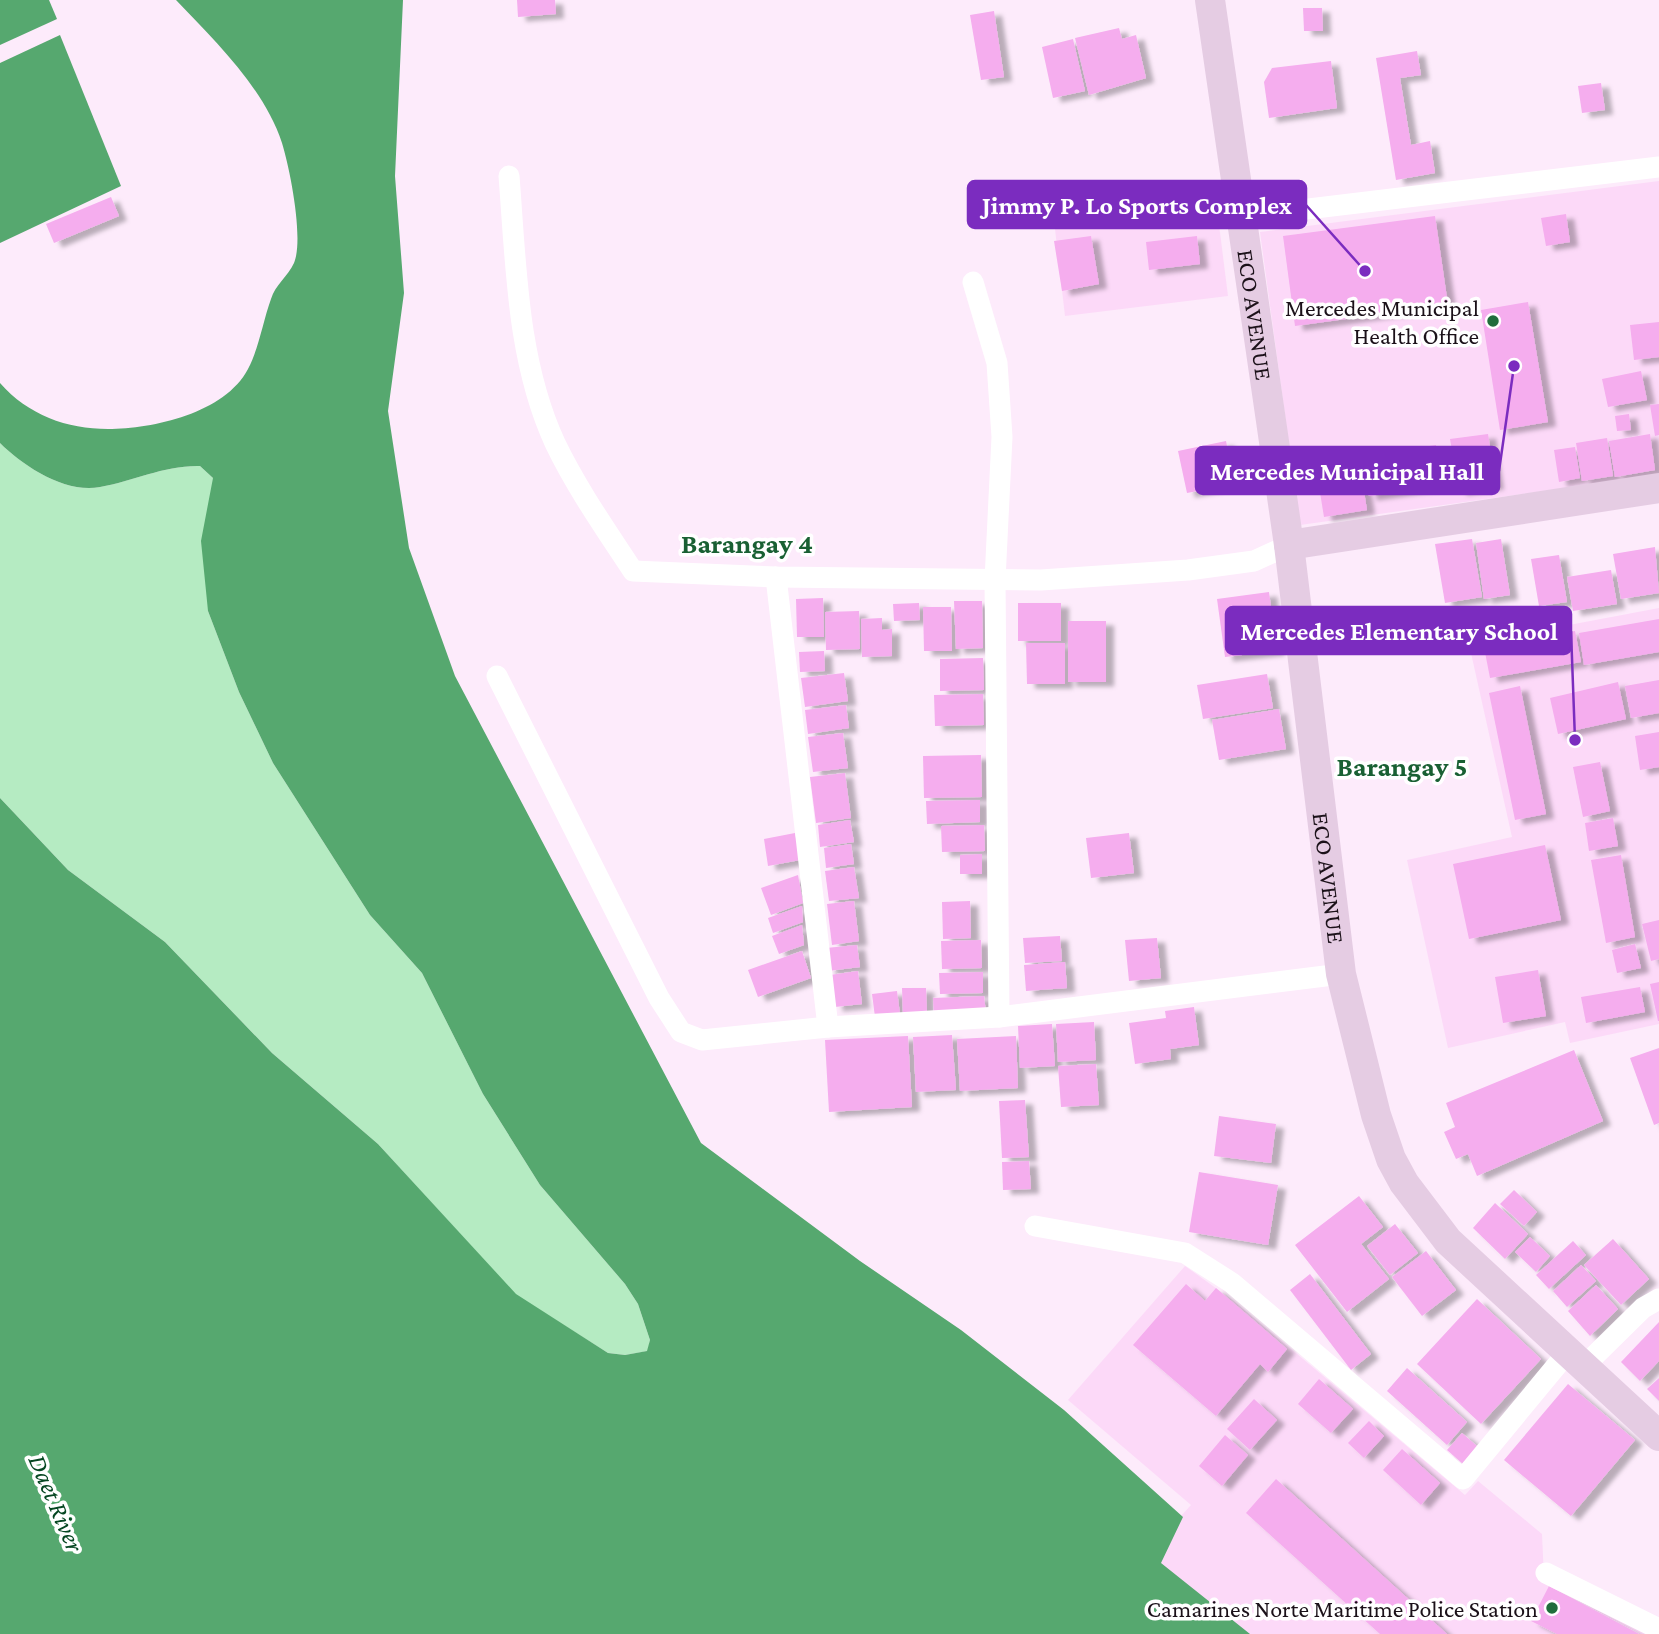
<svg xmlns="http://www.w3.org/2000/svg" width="1659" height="1634" font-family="'Crimson Pro',serif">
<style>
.built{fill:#fcd9f8}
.green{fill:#b5ebc2}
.water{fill:#56a86f}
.building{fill:#f5adee;filter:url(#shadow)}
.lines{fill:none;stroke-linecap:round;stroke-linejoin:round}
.street{stroke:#fff;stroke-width:21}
.secondary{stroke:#e5cce3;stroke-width:30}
.poi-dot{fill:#206d3c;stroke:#fff;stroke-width:2.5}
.labels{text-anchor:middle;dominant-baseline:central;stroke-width:7;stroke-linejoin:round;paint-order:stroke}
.poi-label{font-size:24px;fill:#1b1119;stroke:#fff;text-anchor:end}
.street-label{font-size:24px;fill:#1b1119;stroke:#fff}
.water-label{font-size:26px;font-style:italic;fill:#064722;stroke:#fff}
.quarter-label{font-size:28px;font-weight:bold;fill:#196033;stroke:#fff}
.leader{fill:none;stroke:#7b2cbf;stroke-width:2.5}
.callout-dot{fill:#7b2cbf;stroke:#fff;stroke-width:2.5}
.callout{fill:#7b2cbf;stroke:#7b2cbf;stroke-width:2.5}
.callout-label{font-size:26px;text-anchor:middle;font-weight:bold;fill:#fff}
</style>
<defs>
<filter id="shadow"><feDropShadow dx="8" dy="4.5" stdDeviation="2" flood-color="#0004"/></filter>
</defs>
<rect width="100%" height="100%" fill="#fdebfb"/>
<!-- built -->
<g class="built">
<polygon points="1659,181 1659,475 1300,525 1260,232"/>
<polygon points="1217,209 1228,296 1065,316 1055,229"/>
<polygon points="1659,608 1659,1024 1570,1043 1565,1022 1448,1048 1407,860 1512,837 1469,644"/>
<polygon points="1185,1266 1234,1301 1465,1495 1478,1481 1542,1534 1544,1578 1650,1634 1222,1634 1139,1562 1191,1505 1068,1400"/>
</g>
<!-- green -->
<path class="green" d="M0,443c23,23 66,51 100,44 34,-6 65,-22 100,-21l13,12 -5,133 31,81 34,71 97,152 52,58 61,121 57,91 85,99 13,20 12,36 -2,11 -23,4 -17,-2 -92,-58 -138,-151 -106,-91 -107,-111 -97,-72 -68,-72z"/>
<!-- water -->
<g class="water">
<polygon points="0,0 49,0 57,19 0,45"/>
<path d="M176,0h227l-8,176 9,117 -16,118 21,137 46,128 246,467 159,118 101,69 103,80 119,107 -22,46 89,71h-1250v-836l68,72 97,72 107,111 106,91 138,150 92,59 17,2 22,-4 3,-11 -12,-36 -13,-20 -85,-99 -57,-91 -61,-121 -52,-58 -97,-152 -34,-71 -31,-81 -7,-70 12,-63 -13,-12c-35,-1 -66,15 -100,21 -34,7 -77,-21 -100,-44v-60c28,32 67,46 108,46 45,0 117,-16 140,-60 11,-21 15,-48 23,-70 4,-14 17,-23 23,-36 10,-24 -4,-94 -12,-120 -18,-55 -67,-102 -106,-143z"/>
<polygon points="60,35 121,186 0,243 0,63"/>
</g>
<!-- building -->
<g class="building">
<polygon points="517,0 555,0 556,14 518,17"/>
<polygon points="1303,8 1322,8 1323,31 1304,31"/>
<polygon points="994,11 1004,77 981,80 970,15"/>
<polygon points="1119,28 1122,39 1136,35 1146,78 1089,95 1075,38"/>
<polygon points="1073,39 1085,91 1053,98 1042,47"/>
<polygon points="1417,51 1421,75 1400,78 1411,145 1430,141 1435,173 1396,180 1376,58"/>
<polygon points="1331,61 1337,108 1269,118 1264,82 1272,68"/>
<polygon points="1601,83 1605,110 1582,113 1578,86"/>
<polygon points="111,197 119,216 54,243 46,224"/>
<polygon points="1566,214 1570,242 1546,246 1541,218"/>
<polygon points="1435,216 1448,305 1295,326 1283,236"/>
<polygon points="1091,236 1099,284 1062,291 1054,241"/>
<polygon points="1197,236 1200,264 1149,270 1146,242"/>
<polygon points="1528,302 1548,422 1500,430 1481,310"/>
<polygon points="1659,322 1659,357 1634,360 1630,325"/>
<polygon points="1641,371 1647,400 1608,407 1602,379"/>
<polygon points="1659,404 1659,435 1655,436 1650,405"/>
<polygon points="1629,414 1631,430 1617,431 1615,416"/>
<polygon points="1488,434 1496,485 1459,491 1450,439"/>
<polygon points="1650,434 1655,470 1615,477 1609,441"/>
<polygon points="1607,438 1613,476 1582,481 1576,443"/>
<polygon points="1226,441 1235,484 1187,493 1178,451"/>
<polygon points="1436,445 1442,485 1369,496 1362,456"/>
<polygon points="1575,447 1580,478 1559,482 1554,450"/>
<polygon points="1360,467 1367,510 1324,517 1317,474"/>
<polygon points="1472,539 1482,597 1445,603 1435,544"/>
<polygon points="1501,539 1510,595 1484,599 1476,543"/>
<polygon points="1655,547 1659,593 1621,599 1613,554"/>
<polygon points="1559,555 1567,602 1539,606 1531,559"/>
<polygon points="1611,570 1617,604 1573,611 1567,577"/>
<polygon points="1269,592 1277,651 1225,657 1217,599"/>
<polygon points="823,598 824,637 797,637 796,599"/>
<polygon points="954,601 982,601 983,648 956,649"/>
<polygon points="919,603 920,620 894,621 893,604"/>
<rect x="1018" y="603" width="43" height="38"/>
<polygon points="923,607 951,607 952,651 924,651"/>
<polygon points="859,611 860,649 826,650 825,612"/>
<polygon points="882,618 882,630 892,629 892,656 862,657 861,619"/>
<polygon points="1659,619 1659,652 1584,665 1579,633"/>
<rect x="1068" y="621" width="38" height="61"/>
<polygon points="1575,631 1581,662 1490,678 1484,647"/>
<polygon points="1026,643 1065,643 1065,684 1027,684"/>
<polygon points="824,651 825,671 800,672 799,652"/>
<polygon points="983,658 984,690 940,691 940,659"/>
<polygon points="844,673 848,701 805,707 801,678"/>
<polygon points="1267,674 1273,708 1203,719 1197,685"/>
<polygon points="1659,680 1659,713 1631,718 1625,686"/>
<polygon points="1618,682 1626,719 1558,734 1550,698"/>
<polygon points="1520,686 1546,814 1515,820 1489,693"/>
<polygon points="983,694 984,725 935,726 934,695"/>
<polygon points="846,705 849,728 808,734 805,710"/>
<polygon points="1279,709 1286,749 1219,760 1212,720"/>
<polygon points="1659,732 1659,767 1640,770 1635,736"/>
<polygon points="843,733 848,768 813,772 808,737"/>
<polygon points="981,755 982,797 924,798 923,756"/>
<polygon points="1600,762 1610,811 1583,817 1573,767"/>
<polygon points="845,773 851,818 816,823 810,777"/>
<polygon points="980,800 980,822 927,824 926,801"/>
<polygon points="1613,818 1618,846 1589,851 1585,823"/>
<polygon points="850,820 854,842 820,847 818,825"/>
<polygon points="984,825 985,851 942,852 941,826"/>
<polygon points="795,833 800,860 768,866 764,839"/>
<polygon points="1129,833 1134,873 1091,878 1086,838"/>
<polygon points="851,844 854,864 826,868 824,848"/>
<polygon points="1545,845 1561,920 1469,939 1453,864"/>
<polygon points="982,854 982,874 960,874 960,855"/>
<polygon points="1621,855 1635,937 1606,943 1591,860"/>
<polygon points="854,867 859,898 829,901 825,871"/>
<polygon points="798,875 803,903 771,915 761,888"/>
<polygon points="854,901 859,941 832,945 827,904"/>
<polygon points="970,901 971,938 943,939 942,902"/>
<polygon points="802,906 803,922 773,933 768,918"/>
<polygon points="1659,920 1659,959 1651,961 1642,924"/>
<polygon points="802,925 804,945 779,954 772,936"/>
<polygon points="1060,936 1062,961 1025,963 1023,938"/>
<polygon points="1157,938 1161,978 1129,981 1125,940"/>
<polygon points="981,940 982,968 942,969 941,941"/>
<polygon points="1635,944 1641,968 1617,973 1612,950"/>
<polygon points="857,945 860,967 828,971 826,948"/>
<polygon points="802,951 811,978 758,997 748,970"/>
<polygon points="1065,962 1067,988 1026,991 1024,965"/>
<polygon points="1538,970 1546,1016 1503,1023 1495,977"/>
<polygon points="858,971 862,1004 835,1007 830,975"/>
<polygon points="983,972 983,993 940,994 939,973"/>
<polygon points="1659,982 1659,1021 1658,1021 1650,984"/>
<polygon points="1640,987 1645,1012 1586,1023 1581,997"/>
<polygon points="902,988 926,988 927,1013 903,1014"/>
<polygon points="897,991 900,1014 875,1017 872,994"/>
<polygon points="984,996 986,1013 934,1016 933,998"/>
<polygon points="1194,1007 1199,1045 1170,1049 1171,1059 1135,1064 1129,1023 1166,1018 1165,1011"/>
<polygon points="1094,1022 1096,1060 1058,1062 1056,1024"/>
<polygon points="1052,1024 1055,1066 1020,1068 1018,1026"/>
<polygon points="952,1035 956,1090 916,1092 913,1037"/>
<polygon points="908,1036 912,1107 829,1112 825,1040"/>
<polygon points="1016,1036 1018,1088 960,1091 957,1039"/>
<polygon points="1659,1048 1659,1123 1654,1125 1630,1058"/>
<polygon points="1574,1050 1603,1121 1477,1176 1468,1154 1456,1159 1444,1132 1455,1127 1446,1103"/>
<polygon points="1096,1064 1099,1105 1061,1107 1058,1066"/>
<polygon points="1025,1100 1029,1157 1002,1158 999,1101"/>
<polygon points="1219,1116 1276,1124 1271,1163 1214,1156"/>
<polygon points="1029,1161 1031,1189 1003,1190 1002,1162"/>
<polygon points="1199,1172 1278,1185 1268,1245 1189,1232"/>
<polygon points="1514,1190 1537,1212 1524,1226 1500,1204"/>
<polygon points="1359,1196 1383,1227 1361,1244 1389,1279 1347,1312 1295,1245"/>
<polygon points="1495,1203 1528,1234 1505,1259 1473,1228"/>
<polygon points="1395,1224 1418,1253 1390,1275 1367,1246"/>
<polygon points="1530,1237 1550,1256 1536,1272 1515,1252"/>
<polygon points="1613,1239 1649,1279 1621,1305 1584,1265"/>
<polygon points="1573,1241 1586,1255 1549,1289 1536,1275"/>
<polygon points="1426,1251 1456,1290 1422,1316 1392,1277"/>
<polygon points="1581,1265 1596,1281 1567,1307 1553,1291"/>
<polygon points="1310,1274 1371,1354 1351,1370 1290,1290"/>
<polygon points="1186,1284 1205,1301 1216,1288 1287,1349 1268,1372 1260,1364 1216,1416 1133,1345"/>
<polygon points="1596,1285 1618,1309 1590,1336 1568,1311"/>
<polygon points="1477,1299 1541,1359 1481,1424 1417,1364"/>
<polygon points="1659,1322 1659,1361 1640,1381 1621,1362"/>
<polygon points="1407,1368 1467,1422 1447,1445 1387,1391"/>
<polygon points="1659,1378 1659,1401 1647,1389"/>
<polygon points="1319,1379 1353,1409 1331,1433 1298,1404"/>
<polygon points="1568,1384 1635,1440 1571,1516 1504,1460"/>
<polygon points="1254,1399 1277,1420 1250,1450 1227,1429"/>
<polygon points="1369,1421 1384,1436 1364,1458 1348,1443"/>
<polygon points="1462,1433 1478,1447 1463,1464 1447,1450"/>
<polygon points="1225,1435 1248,1455 1222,1486 1199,1466"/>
<polygon points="1402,1449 1440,1483 1421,1505 1383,1470"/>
<polygon points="1276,1479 1447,1634 1380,1634 1246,1513"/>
<polygon points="1549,1586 1639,1634 1557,1634 1531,1621"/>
</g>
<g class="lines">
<!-- street -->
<g class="street">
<path d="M509,176c7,88 8,185 46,267 21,44 51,87 78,128l143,6 265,3 147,-10 66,-9 35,-16"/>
<polyline points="1241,217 1659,167"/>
<polyline points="973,282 997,363 1002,437 995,580 999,1017"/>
<polyline points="776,577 828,1027 999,1017 1341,974"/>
<polyline points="497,676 659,998 681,1032 702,1040 828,1027"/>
<polyline points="1035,1226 1185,1253 1232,1283 1463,1479 1567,1353"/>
<polyline points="1583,1367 1643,1308 1659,1299"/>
<polyline points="1546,1573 1659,1629"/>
</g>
<!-- secondary -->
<g class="secondary">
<path id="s1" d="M1210,0l79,545 52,429 35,141 15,44 13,24 44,58 211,195"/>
<polyline points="1289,545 1659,488"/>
</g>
</g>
<!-- markers -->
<g class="poi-dot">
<circle cx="1493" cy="321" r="7"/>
<circle cx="1552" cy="1608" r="7"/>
</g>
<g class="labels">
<!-- poi labels -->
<g class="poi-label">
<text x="1479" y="307">Mercedes Municipal<tspan x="1479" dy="28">Health Office</tspan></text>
<text x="1538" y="1608">Camarines Norte Maritime Police Station</text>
</g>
<!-- street labels -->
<g class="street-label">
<text stroke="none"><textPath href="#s1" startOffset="318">ECO AVENUE</textPath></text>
<text stroke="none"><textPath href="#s1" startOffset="886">ECO AVENUE</textPath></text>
</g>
<!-- water labels -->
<g class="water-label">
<text transform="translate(56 1503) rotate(67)">Daet River</text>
</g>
<!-- quarter labels -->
<g class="quarter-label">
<text x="747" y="543">Barangay 4</text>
<text x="1402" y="766">Barangay 5</text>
</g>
</g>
<!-- callouts -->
<path class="leader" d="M1365 271L1306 205M1514 366L1499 471M1575 740L1571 631"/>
<g class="callout-dot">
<circle cx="1365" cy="271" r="7"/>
<circle cx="1514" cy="366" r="7"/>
<circle cx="1575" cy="740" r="7"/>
</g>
<g class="callout">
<rect x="968" y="181" width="338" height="47" rx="7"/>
<rect x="1196" y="447" width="303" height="47" rx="7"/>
<rect x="1226" y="607" width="345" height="47" rx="7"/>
</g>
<g class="callout-label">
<text x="1137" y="214">Jimmy P. Lo Sports Complex</text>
<text x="1347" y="480">Mercedes Municipal Hall</text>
<text x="1399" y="640">Mercedes Elementary School</text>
</g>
</svg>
